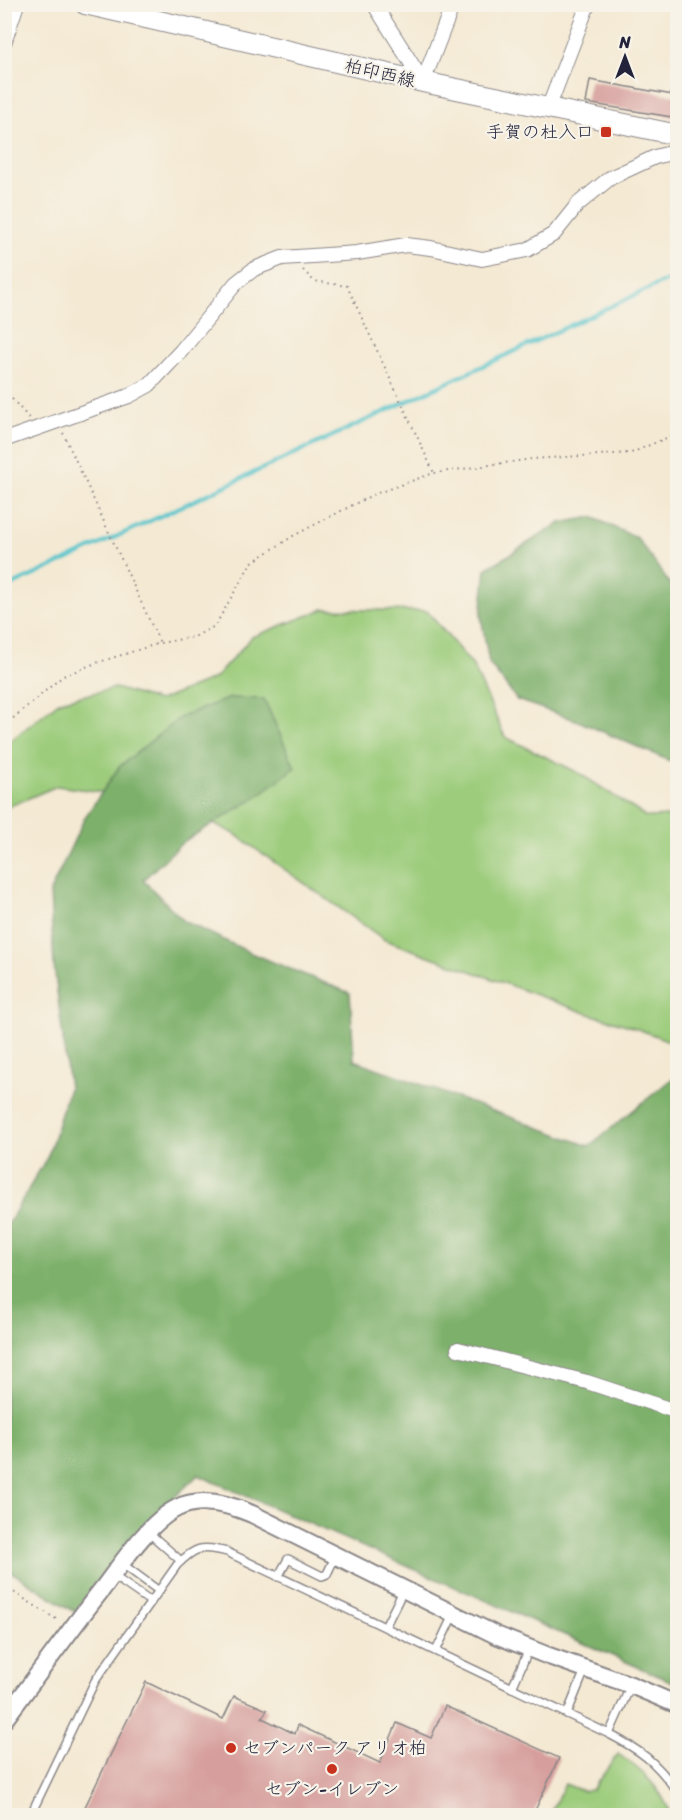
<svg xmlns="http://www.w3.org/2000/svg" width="682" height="1820" font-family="Sriracha,'Klee One',sans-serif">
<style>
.green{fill:#9ccc7b;stroke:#5f775b;stroke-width:1.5}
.forest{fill:#7db06b;stroke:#506953;stroke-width:1.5}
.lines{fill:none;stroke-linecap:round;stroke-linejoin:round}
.stream{stroke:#57c5cc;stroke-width:4}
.building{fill:#d69e9c}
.service-casing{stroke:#8b8687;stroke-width:10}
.minor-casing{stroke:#8b8687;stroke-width:16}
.tertiary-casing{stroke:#8b8687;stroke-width:20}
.secondary-casing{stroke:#8b8687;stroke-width:22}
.path{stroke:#8b8687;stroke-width:2;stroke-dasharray:1.5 4.5;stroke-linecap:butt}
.service{stroke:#fff;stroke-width:7}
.minor{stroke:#fff;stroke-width:14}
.tertiary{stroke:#fff;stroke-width:16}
.secondary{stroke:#fff;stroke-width:20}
.poi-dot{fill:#c8321e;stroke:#f7f3e8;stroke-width:2}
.labels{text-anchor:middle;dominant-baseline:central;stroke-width:4.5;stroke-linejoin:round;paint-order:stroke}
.street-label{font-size:18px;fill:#22223b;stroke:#f7f3e8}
.poi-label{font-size:18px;fill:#22223b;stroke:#f7f3e8;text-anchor:end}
</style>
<rect width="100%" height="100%" fill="#f7f3e8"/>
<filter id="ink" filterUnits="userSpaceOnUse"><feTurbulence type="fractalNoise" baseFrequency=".0167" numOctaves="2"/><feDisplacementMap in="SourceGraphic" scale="12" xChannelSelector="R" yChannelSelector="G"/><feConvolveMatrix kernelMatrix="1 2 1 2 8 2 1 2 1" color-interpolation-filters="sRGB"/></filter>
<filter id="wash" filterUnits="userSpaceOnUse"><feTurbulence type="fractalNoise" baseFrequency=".008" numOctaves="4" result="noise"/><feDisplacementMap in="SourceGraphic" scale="24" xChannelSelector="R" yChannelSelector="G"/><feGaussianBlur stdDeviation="1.35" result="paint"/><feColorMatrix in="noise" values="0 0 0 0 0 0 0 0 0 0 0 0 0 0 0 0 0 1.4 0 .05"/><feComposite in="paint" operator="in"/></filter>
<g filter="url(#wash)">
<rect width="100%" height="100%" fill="#f4e9d3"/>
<!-- green -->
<g class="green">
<polygon points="324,609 427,611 473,666 505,737 579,773 646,817 677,816 677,1044 630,1026 586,1013 385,940 233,833 164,800 57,786 5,808 5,745 60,701 115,688 159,701 215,678 252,637"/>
<path d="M618,1754c24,16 43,34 53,61h-122l16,-31 18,7 9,-1z"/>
</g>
<!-- forest -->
<g class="forest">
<polygon points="592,517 637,538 677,594 677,764 578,721 517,700 489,663 481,616 486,569 560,523"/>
<polygon points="230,698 264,699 295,768 252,800 183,842 143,880 184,921 253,954 350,993 354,1060 589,1146 672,1079 677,1083 677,1684 198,1475 139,1531 75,1612 5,1568 5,1229 48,1156 69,1088 54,966 50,892 85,817 119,767 182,716"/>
</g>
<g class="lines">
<!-- stream -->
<polyline class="stream" points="4,589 678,275"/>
</g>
<g id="blocks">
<!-- building -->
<g class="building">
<polygon points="590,80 678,96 678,118 586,103"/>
<polygon points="146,1682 223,1719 234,1696 267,1710 262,1718 295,1734 298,1725 380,1763 397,1723 431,1738 445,1706 559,1758 533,1815 81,1815"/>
</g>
</g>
</g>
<g filter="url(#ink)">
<use href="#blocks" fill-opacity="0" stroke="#8b8687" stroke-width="1.5"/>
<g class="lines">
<defs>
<g id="service">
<polyline points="148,1532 181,1561"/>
<polyline points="121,1563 159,1591"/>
<polyline points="112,1575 151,1602"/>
<polyline points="278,1577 288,1559 322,1576 327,1574 335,1557"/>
<polyline points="385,1627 404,1589"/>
<polyline points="436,1651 454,1613"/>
<polyline points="512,1688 529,1649"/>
<polyline points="567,1714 585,1670"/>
<polyline points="609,1734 631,1685"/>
<path d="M30,1816l65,-135 82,-116c19,-19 24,-19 50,-13l380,181c33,17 49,28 71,60"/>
</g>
<g id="minor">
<polyline points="374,4 423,82"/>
<polyline points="4,43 17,4"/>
<polyline points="423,82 453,4"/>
<polyline points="548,109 588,4"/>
<polyline points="4,440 129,396 149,385 181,351 236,283 254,269 282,258 357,253 406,245 431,248 482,259 527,250 554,234 578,204 610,178 655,157 678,151"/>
<polyline points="458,1349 587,1382 678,1412"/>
</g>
<path id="tertiary" d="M4,1720c33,-44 65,-89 99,-132 18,-24 47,-67 74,-80 24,-12 52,-4 75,6l244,121 50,20 85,30 47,20"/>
<polyline id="secondary" points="85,4 423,82 678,135"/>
</defs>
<!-- service casing -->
<use href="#service" class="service-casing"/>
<!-- minor casing -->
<use href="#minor" class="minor-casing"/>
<!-- tertiary casing -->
<use href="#tertiary" class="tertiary-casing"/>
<!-- secondary casing -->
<use href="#secondary" class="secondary-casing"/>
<!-- path -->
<g class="path">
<polyline points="303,270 314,281 347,286 434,473"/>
<polyline points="4,390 29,418"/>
<polyline points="63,433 160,643"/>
<polyline points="4,726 63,676 96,663 160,643 194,637 215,626 251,563 293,536 372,495 434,473 532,459 631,453 678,433"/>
<polyline points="4,1586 59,1621"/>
</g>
<!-- service -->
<use href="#service" class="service"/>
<!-- minor -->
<use href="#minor" class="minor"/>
<!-- tertiary -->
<use href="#tertiary" class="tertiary"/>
<!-- secondary -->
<use href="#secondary" class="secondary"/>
</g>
</g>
<!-- markers -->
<g class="poi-dot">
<rect x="600" y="126" width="12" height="12" rx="3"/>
<circle cx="231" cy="1748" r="6"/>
<circle cx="332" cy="1769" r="6"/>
</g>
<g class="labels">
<!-- street labels -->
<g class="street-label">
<text transform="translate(380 73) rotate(13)">柏印西線</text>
</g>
<!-- poi labels -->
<g class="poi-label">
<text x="594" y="132">手賀の杜入口</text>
<text x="243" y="1748" text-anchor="start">セブンパーク アリオ柏</text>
<text x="332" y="1789" text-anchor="middle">セブン-イレブン</text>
</g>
</g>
<!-- margin -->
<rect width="682" height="1820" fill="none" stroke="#f7f3e8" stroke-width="24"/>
<!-- north arrow -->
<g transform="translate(625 57)" stroke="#f7f3e8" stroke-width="4.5" paint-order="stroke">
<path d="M0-4.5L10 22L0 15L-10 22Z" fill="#22223b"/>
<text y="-9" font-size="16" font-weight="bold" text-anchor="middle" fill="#22223b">N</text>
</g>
</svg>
